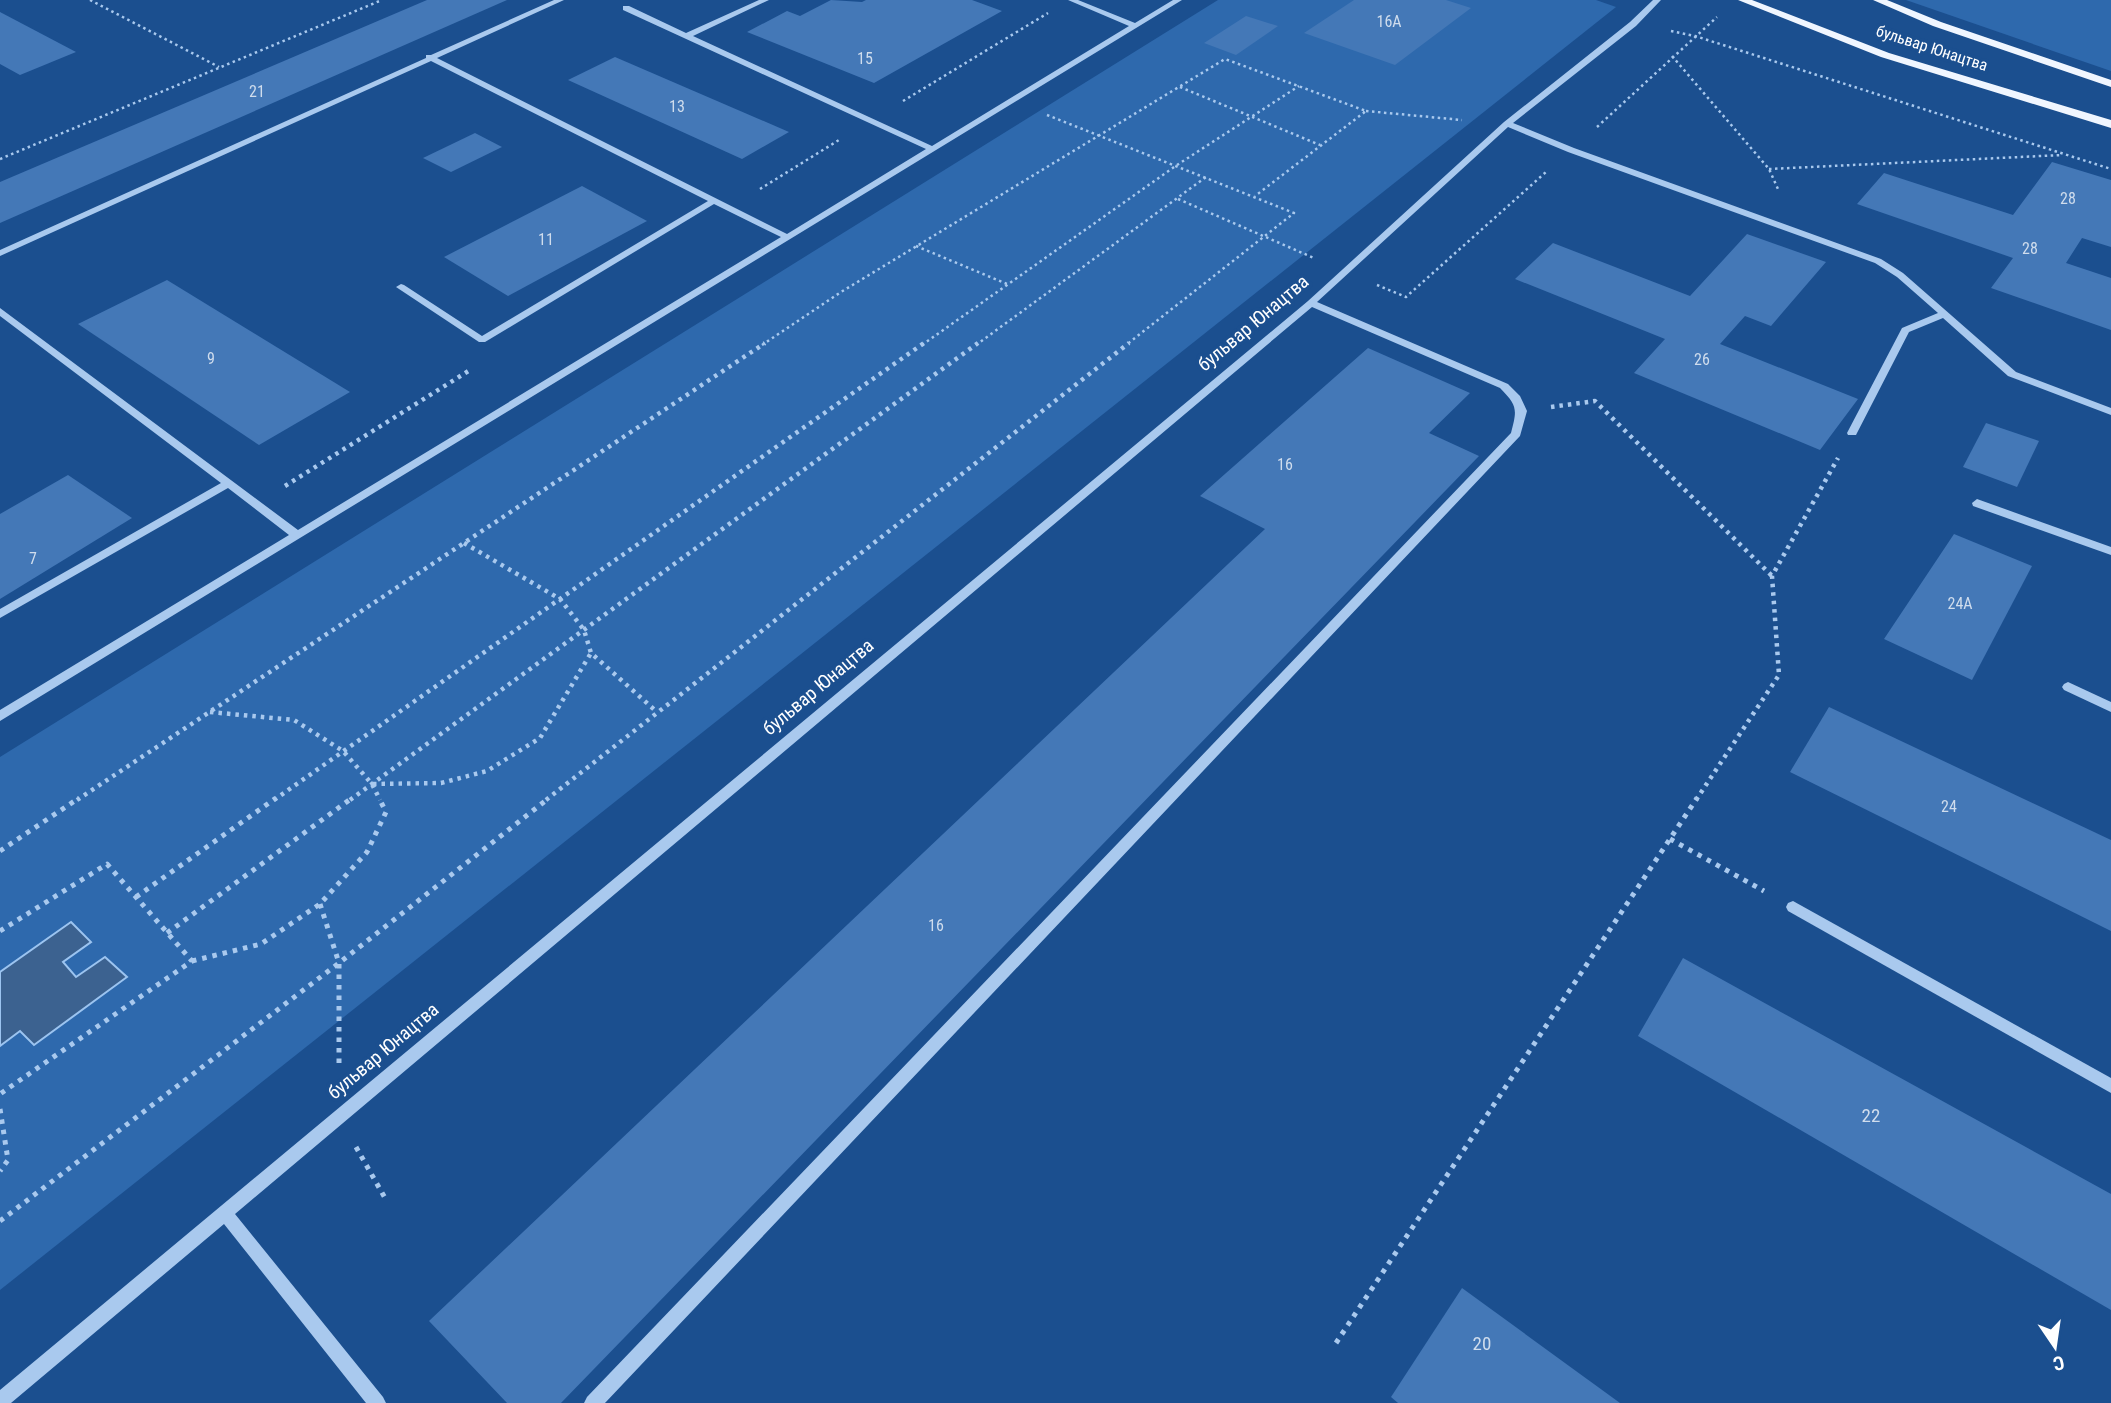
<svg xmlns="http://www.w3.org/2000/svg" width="2111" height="1403" font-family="'Roboto Condensed',sans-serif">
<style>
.green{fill:#2e69ad}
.water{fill:#3c6290;stroke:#9cc4f0;stroke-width:2}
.building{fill:#4478b7}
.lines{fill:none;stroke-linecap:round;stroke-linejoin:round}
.path-far2{stroke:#a9c9ee;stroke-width:2.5;stroke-dasharray:2.5 3.5;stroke-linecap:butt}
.path-far1{stroke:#a9c9ee;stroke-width:4.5;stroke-dasharray:3.5 5;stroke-linecap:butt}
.path{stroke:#a9c9ee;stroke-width:5;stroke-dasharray:4.5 6;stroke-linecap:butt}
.minor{fill:#a9c9ee;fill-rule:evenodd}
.major{fill:#f0f6ff;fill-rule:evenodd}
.labels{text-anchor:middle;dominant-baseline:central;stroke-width:7;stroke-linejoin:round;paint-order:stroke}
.number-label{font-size:16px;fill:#d0dded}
.far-street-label{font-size:16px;fill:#fff;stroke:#1b4f8f}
.street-label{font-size:19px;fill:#fff;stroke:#1b4f8f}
.near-number-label{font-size:19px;fill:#d0dded}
</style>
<rect width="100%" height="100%" fill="#1b4f8f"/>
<!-- green -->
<g class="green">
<polygon points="1218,0 1596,0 1616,7 0,1290 0,757"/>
<polygon points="1906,0 2111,0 2111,71"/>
</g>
<!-- water -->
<polygon class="water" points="71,922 91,942 63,962 76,977 105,957 127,977 34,1045 20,1031 0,1046 0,972"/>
<!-- building -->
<g class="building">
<polygon points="427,0 507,0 0,223 0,182"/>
<polygon points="831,0 862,2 866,0 972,0 1002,11 874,83 747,32 787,11 800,16"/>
<polygon points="1354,0 1446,0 1471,8 1395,65 1304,33"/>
<polygon points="0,12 76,52 20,75 0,64"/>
<polygon points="1246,16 1278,26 1236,55 1204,43"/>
<polygon points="615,57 789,132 742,159 568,80"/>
<polygon points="475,133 502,147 451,172 423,158"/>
<polygon points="2052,162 2111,180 2111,247 2082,238 2066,263 2111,278 2111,330 1991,288 2013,258 1857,204 1884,173 2013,215"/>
<polygon points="582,186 647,221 508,296 444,257"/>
<polygon points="1747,234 1826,262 1771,326 1745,316 1720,344 1858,399 1820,450 1634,373 1665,339 1515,279 1553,243 1690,296"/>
<polygon points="167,280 350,392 259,445 78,324"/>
<polygon points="1368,348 1470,393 1429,433 1479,456 561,1403 507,1403 429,1321 1265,529 1200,496"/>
<polygon points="1986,423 2039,441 2017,487 1963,467"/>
<polygon points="68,475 132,518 0,599 0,514"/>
<polygon points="1954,534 2032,566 1972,680 1884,639"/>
<polygon points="1829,707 2111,840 2111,931 1790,772"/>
<polygon points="1683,958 2111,1194 2111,1310 1638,1036"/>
<polygon points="1462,1288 1620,1403 1398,1403 1391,1397"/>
</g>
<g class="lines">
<!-- path-far2 -->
<g class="path-far2">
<polyline points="90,0 219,67"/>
<polyline points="1671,31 1695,36 2111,169"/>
<polyline points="1672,56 1769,169 1778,189"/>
<polyline points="1180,87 1320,145"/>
<polyline points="903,101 1048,13"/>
<polyline points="1366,111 1462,120"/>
<polyline points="1047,115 1294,213 1126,345"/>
<polyline points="1597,127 1717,17"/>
<polyline points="0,159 382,0"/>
<polyline points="1769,169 2062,155"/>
<polyline points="760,189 839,140"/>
<polyline points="1178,199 1314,258"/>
<polyline points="916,246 1007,284"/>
<polyline points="1377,285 1406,297 1546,172"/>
<polyline points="762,345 841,292 1225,59 1366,111 1255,196"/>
<polyline points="922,345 1177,165 1299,86"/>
<polyline points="976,345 1206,177"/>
</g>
<!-- path-far1 -->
<g class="path-far1">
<polyline points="1551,407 1595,401 1772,576"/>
<polyline points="285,486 470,370"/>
<polyline points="464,543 560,599 584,630 591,653 657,712"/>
<polyline points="210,712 294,720 343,751 372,784 380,800"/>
<polyline points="373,784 441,783 487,771 540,738 591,653"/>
<polyline points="77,800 765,343"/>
<polyline points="274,800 924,343"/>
<polyline points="350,800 978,343"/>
<polyline points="546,800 1129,343"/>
<polyline points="1696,800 1779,675 1772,576 1838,458"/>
</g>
<!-- path -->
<g class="path">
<polyline points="1670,839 1764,891"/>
<polyline points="0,851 79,798"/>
<polyline points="136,897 276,798"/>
<polyline points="320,904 339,963 339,1069"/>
<polyline points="0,931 107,864 192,961 0,1094"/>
<polyline points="167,933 352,798"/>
<polyline points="192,961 261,944 320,904 367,852 386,812 379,798"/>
<polyline points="0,1109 8,1160 0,1171"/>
<polyline points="356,1147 385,1198"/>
<polyline points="0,1221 339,963 549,798"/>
<polyline points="1336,1343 1697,798"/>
</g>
<!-- minor -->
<g class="minor">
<polygon points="554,0 564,0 437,58 787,234 926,149 623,10 623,6 629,6 686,33 759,0 769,0 693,36 932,146 1129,26 1068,0 1078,0 1135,23 1173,0 1182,0 0,721 0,710 289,535 228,488 0,618 0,609 221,483 0,316 0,308 298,530 781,237 714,204 485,342 479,342 396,287 401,284 404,285 482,336 708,201 431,61 0,256 0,250 426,58 426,55 431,55"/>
<path d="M1653,0h8l-25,26 -123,97 61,25 307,111 22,14 113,99 95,36v7l-103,-39 -65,-58 -34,14 -52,101 -1,2h-8l-1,-2 55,-105 36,-15 -41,-36 -22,-14 -307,-111 -60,-25 -191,175 191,82 12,12 7,15 -7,25 -915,967h-21l3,-6 924,-964c6,-23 7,-27 -11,-45l-188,-81 -1077,907 148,183 3,6h-20l-142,-179 -213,179h-11v-13l1308,-1089 196,-179 126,-100z"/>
<polygon points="1977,499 2111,547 2111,555 1973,506 1972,503"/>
<polygon points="2068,682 2111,702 2111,712 2064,690 2062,687 2064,684"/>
<polygon points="1793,901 2111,1078 2111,1093 1788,911 1786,907 1788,903"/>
</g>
<!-- major -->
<g class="major">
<polygon points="1738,0 1752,0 1889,53 2111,120 2111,128 1881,57"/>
<polygon points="1873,0 1887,0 1941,22 2111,80 2111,87 1933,26"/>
</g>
</g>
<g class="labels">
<!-- number labels -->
<g class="number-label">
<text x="1389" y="21">16А</text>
<text x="865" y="58">15</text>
<text x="257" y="91">21</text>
<text x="677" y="106">13</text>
<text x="2068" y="198">28</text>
<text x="546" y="239">11</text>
<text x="2030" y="248">28</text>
<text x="211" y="358">9</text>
<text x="1702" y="359">26</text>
<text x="1285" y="464">16</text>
<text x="33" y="558">7</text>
<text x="1960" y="603">24А</text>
<text x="1949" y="806">24</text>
<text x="936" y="925">16</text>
</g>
<!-- far-street labels -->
<g class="far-street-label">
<text transform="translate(1932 48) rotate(18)">бульвар Юнацтва</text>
</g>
<!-- street labels -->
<g class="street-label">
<text transform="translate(1253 323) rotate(-40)">бульвар Юнацтва</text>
<text transform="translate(818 687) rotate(-40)">бульвар Юнацтва</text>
<text transform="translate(383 1051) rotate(-40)">бульвар Юнацтва</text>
</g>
<!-- near-number labels -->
<g class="near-number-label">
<text x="1871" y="1115">22</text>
<text x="1482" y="1343">20</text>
</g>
</g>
<!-- north arrow -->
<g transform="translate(2055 1347) rotate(167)" stroke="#1b4f8f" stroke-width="5" paint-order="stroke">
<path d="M0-5L12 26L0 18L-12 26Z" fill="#ffffff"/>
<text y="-10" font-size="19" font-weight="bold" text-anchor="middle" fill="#ffffff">С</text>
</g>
</svg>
